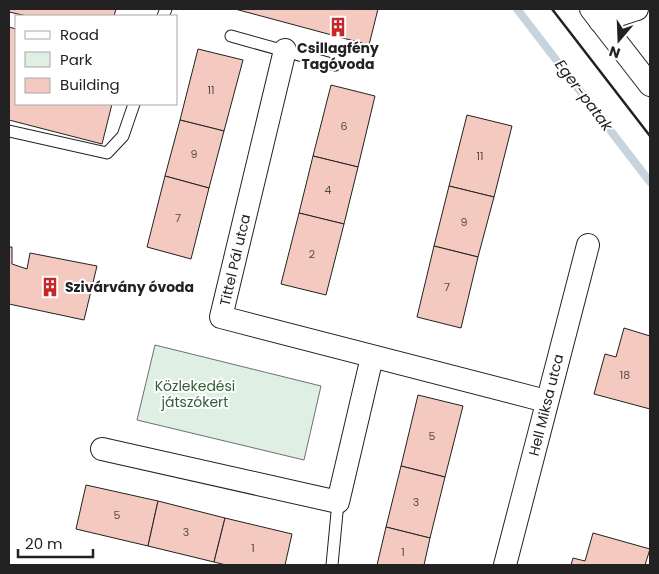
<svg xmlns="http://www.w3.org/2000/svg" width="659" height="574" font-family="Poppins,sans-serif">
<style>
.green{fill:#e0efe3;stroke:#6f6f6f}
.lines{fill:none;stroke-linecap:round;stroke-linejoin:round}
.stream{stroke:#c7d3dd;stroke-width:8}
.building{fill:#f3c9c0;stroke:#222}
.lane-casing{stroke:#222;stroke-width:13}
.street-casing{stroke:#222;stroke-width:24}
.lane{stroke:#fff;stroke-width:11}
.street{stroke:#fff;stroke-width:22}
.wall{stroke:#222;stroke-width:2.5}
.labels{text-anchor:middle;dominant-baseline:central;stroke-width:4;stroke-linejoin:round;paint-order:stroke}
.number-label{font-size:11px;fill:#564c4a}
.poi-label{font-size:14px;font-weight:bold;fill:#222;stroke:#fff}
.street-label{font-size:14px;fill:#222;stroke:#fff}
.park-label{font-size:14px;fill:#2f5e38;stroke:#fff}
.water-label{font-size:15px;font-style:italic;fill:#222;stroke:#fff}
</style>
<rect width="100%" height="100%" fill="#fff"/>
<!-- green -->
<polygon class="green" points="155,345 321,386 304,460 137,420"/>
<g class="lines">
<!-- stream -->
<polyline class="stream" points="517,9 650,182"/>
</g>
<!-- building -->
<g class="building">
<polygon points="9,9 116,9 114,16 27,16 9,12"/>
<polygon points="235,9 378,9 369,45"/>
<polygon points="9,27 16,29 16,104 112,104 102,144 9,120"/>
<polygon points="198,49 243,60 224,131 180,120"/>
<polygon points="331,85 375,96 358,167 313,156"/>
<polygon points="467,115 512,126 494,197 449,186"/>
<polygon points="180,120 224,131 209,188 165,176"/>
<polygon points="313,156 358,167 344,224 299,213"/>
<polygon points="165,176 209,188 191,259 147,247"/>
<polygon points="449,186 494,197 478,257 434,246"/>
<polygon points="299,213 344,224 326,295 281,284"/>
<polygon points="434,246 478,257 461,328 417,317"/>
<polygon points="9,247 12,247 12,264 27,269 30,253 97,266 84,320 9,304"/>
<polygon points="624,328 650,336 650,409 594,394 605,354 616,357"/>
<polygon points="418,395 463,406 445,477 401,466"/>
<polygon points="401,466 445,477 430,538 386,527"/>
<polygon points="86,485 158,501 148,546 76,529"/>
<polygon points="158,501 225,518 214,562 148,546"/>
<polygon points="225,518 292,534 285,565 226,565 214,562"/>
<polygon points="386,527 430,538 424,565 377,565"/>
<polygon points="593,533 650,549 645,565 571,565 573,558 585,561"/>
</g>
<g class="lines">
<defs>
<g id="lane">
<polyline points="163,16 166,9"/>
<polyline points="231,36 335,65"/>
<polyline points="9,131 107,153 123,136 134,104"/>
<polyline points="332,565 338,502"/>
</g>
<g id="street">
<polyline points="591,9 650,85"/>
<polyline points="600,21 637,9"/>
<polyline points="285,50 221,317 546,401"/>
<polyline points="102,449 338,502 372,357"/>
<polyline points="505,565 588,245"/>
</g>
</defs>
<!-- lane casing -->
<use href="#lane" class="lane-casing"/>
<!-- street casing -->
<use href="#street" class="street-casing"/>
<!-- lane -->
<use href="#lane" class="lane"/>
<!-- street -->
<use href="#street" class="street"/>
<!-- wall -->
<polyline class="wall" points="552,9 650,136"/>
</g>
<!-- icons -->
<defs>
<symbol id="building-bare" viewBox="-9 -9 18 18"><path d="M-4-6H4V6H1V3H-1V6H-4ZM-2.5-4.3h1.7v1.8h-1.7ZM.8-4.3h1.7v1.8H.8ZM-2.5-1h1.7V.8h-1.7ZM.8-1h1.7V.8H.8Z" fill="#c62828" stroke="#fff" stroke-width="2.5" paint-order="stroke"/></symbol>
</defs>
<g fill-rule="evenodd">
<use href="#building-bare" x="324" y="13" width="28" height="28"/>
<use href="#building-bare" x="36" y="273" width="28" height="28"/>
</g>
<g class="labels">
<!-- number labels -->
<g class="number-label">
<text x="211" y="90">11</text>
<text x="344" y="126">6</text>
<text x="194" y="154">9</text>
<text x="480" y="156">11</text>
<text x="328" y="190">4</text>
<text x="178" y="218">7</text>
<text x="464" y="222">9</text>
<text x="312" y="254">2</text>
<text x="447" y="287">7</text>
<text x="625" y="375">18</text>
<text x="432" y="436">5</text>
<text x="416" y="502">3</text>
<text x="117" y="515">5</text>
<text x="186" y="532">3</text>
<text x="253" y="548">1</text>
<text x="403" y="552">1</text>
</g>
<!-- poi labels -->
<g class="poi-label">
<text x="338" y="48">Csillagfény<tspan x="338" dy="16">Tagóvoda</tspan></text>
<text x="65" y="287" text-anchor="start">Szivárvány óvoda</text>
</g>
<!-- street labels -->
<g class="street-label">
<text transform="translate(235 260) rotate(-77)">Tittel Pál utca</text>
<text transform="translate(546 405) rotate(-76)">Hell Miksa utca</text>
</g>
<!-- park labels -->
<g class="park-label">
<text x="195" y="386">Közlekedési<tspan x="195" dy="16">játszókert</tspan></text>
</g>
<!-- water labels -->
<g class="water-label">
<text transform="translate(584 95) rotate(53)">Eger-patak</text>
</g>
</g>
<!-- border -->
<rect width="659" height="574" fill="none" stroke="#222222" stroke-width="20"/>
<!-- legend -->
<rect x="15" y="15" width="162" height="90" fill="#ffffff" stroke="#a7a7a7"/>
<rect x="25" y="31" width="25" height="8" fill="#ffffff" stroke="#a7a7a7"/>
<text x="60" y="40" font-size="15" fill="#222222">Road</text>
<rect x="25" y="52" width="25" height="15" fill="#e0efe3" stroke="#a7a7a7"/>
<text x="60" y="65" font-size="15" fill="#222222">Park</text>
<rect x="25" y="78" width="25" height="15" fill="#f3c9c0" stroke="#a7a7a7"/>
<text x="60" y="90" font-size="15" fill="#222222">Building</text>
<!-- north arrow -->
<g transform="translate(619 40) rotate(199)" stroke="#ffffff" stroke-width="4" paint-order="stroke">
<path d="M0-4L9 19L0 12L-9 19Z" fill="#222222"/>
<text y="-8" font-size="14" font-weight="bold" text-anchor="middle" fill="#222222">N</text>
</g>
<!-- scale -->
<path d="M18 549v8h75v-8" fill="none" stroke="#222222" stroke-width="2.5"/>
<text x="25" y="549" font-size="15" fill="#222222" stroke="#ffffff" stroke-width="4" paint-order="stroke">20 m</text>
</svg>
